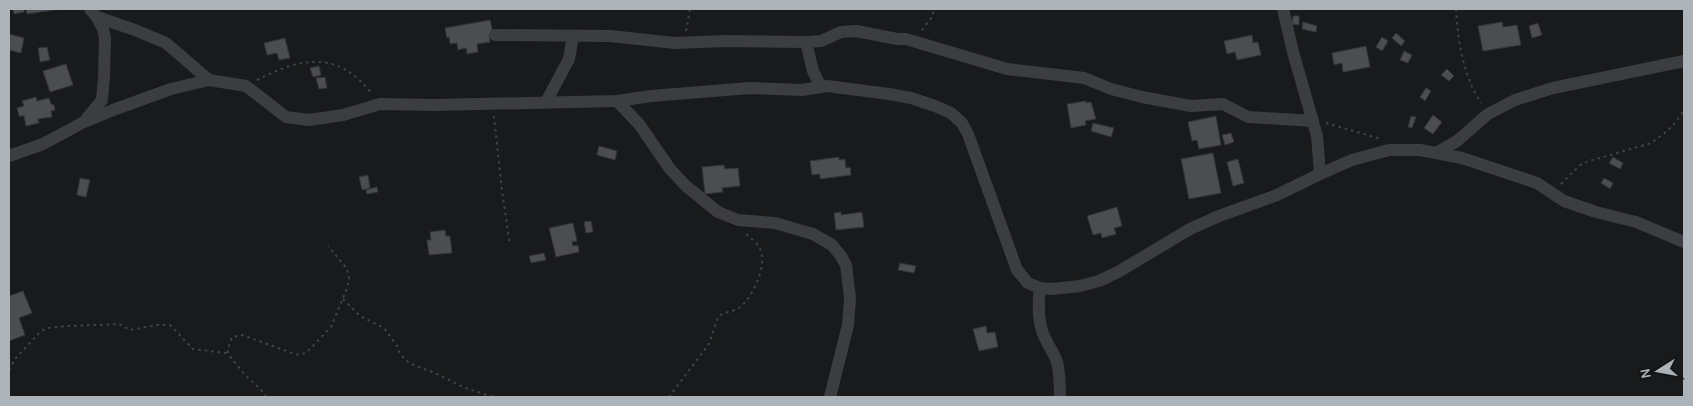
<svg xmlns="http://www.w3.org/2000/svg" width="1693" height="406" font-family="Karla,sans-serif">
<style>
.building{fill:#4b4d50;stroke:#333437}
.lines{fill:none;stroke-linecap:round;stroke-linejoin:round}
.path{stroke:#414447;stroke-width:2;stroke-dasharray:2.5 4;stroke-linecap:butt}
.street{stroke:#3b3d40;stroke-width:12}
</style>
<rect width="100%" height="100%" fill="#191a1b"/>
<!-- building -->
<g class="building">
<polygon points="13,9 24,9 24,12 14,14"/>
<polygon points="26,9 61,9 27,14"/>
<polygon points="1293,16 1299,16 1299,25 1292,24"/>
<polygon points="490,20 493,33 489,34 490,42 477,44 478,52 467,54 466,48 458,50 457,43 450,44 449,37 447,38 445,28"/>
<polygon points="1303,22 1317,26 1316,32 1302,29"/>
<polygon points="1502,22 1503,27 1517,25 1521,45 1483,51 1478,26"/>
<polygon points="1538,23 1542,35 1532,38 1529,26"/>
<polygon points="1396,33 1405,41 1401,46 1392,38"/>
<polygon points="9,34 24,38 21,53 9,50"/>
<polygon points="1252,35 1253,43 1258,42 1261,55 1237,60 1235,52 1227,54 1224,41"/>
<polygon points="1382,37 1388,41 1382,51 1376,47"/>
<polygon points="285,38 290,58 279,60 277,53 267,55 264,43"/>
<polygon points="1366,46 1370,67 1343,72 1342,63 1334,65 1332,53"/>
<polygon points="47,47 50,60 40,62 38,48"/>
<polygon points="1404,51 1412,55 1408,63 1400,60"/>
<polygon points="66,64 73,85 50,92 43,71"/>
<polygon points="319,66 321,75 313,77 310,68"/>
<polygon points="1447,69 1454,76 1449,81 1441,75"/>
<polygon points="325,77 327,88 319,89 316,78"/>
<polygon points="1426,88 1431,91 1425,101 1420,97"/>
<polygon points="36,97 37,101 49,98 51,104 54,105 55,110 51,111 52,117 38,119 39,123 26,126 24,116 19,116 17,108 24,106 22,101"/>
<polygon points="1086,101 1086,103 1091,102 1096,119 1085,121 1086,125 1071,128 1067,104"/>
<polygon points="1433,115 1442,122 1433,134 1424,128"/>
<polygon points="1216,116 1221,145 1199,149 1197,140 1192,141 1188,122"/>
<polygon points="1411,116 1416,117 1412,128 1408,127"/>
<polygon points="1093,123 1114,128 1111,137 1091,131"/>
<polygon points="1231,133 1234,142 1225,145 1222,135"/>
<polygon points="599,146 617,151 615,160 597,155"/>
<polygon points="1213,153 1221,193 1189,199 1181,159"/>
<polygon points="839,157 839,160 845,159 846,168 850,167 851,175 820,179 820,174 812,175 810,161"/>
<polygon points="1613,157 1623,163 1620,169 1609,163"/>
<polygon points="1238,159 1244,183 1233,186 1227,162"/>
<polygon points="724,165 725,169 738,168 740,186 722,188 723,192 705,194 702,167"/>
<polygon points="368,175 370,188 362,190 359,177"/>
<polygon points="80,178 90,180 86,197 77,195"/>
<polygon points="1604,178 1613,183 1610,189 1601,183"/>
<polygon points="377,187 378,192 367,194 366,190"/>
<polygon points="1117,207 1122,226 1114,228 1116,234 1102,238 1101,233 1093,235 1087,216"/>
<polygon points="841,212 841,215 862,212 864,227 836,230 834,213"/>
<polygon points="591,221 593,232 586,233 584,222"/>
<polygon points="573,223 577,241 572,242 573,246 578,245 579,252 556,257 549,228"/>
<polygon points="445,230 446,236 450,236 452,253 429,255 427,240 431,240 430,232"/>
<polygon points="544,253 546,260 531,263 529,256"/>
<polygon points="900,263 916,266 914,273 898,270"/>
<polygon points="23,291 32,313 19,318 25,335 9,341 9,296"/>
<polygon points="986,326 987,333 995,332 998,347 979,351 973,329"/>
</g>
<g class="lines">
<!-- path -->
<g class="path">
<path d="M1456,9c2,33 7,66 25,94"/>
<polyline points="922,30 932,17 934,9"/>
<polyline points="686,31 690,9"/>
<path d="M257,80c45,-23 81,-30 115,14"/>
<polyline points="494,116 502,191 510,245"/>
<polyline points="1326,123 1381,139"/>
<path d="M1561,184l18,-18 7,-4 62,-18c15,-8 29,-20 36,-35"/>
<polyline points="343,299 360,316 384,328 397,346 400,354 409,363 437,374 463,387 493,397"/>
<polyline points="9,370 15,359 41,331 48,328 68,326 119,324 130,330 157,325 170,325 193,349 227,353"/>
<polyline points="266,397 262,391 245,375 228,354 228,349 232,337 242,335 295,354 300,355 307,352 331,327 348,286 349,278 347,269 328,246"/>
<path d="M669,397l40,-53 9,-27c6,-5 14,-5 21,-9 13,-9 29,-43 21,-59 -3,-7 -11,-12 -16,-17"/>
</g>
<!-- street -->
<g class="street">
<polyline points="90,9 97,17 135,30 166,43 209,80"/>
<polyline points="1283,9 1293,52 1317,136 1320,174"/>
<polyline points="495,35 610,36 675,43 724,41 806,42 821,41 841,32 856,31 897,39 906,39 1007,69 1084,78 1111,89 1142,97 1191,106 1223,104 1248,117 1313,121"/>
<polyline points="806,42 813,71 821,87"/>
<polyline points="617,101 639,124 670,169 686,186 718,212 738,220 775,223 813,234 832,245 841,256 846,265 850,298 848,325 830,397"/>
<polyline points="546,102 569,59 573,36"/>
<polyline points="87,118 102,100 104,78 105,38 103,29 97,17"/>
<polyline points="1436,153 1457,141 1488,114 1515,100 1553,88 1684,61"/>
<polyline points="9,156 43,144 82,123 113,110 171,89 209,80 246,86 286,117 309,120 343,115 380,104 434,105 617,101 651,96 750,88 802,90 827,86 889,94 911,98 935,106 951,113 962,123 968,134 1017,270 1028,283 1040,288 1052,289 1080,286 1099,281 1118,272 1190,229 1219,216 1277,195 1320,174 1352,160 1389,150 1420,150 1462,158 1537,183 1564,201 1596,212 1636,222 1684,242"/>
<path d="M1040,288c-2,15 -2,36 5,50 4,9 9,15 12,24 3,12 3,24 3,35"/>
</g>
</g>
<!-- border -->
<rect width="1693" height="406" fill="none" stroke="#adb4b9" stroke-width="20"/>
<!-- north arrow -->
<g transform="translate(1658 371) rotate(259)" stroke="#141516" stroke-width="4" paint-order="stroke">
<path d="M0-4L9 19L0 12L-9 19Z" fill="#adb4b9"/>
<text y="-8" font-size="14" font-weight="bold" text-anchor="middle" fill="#adb4b9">N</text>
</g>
</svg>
